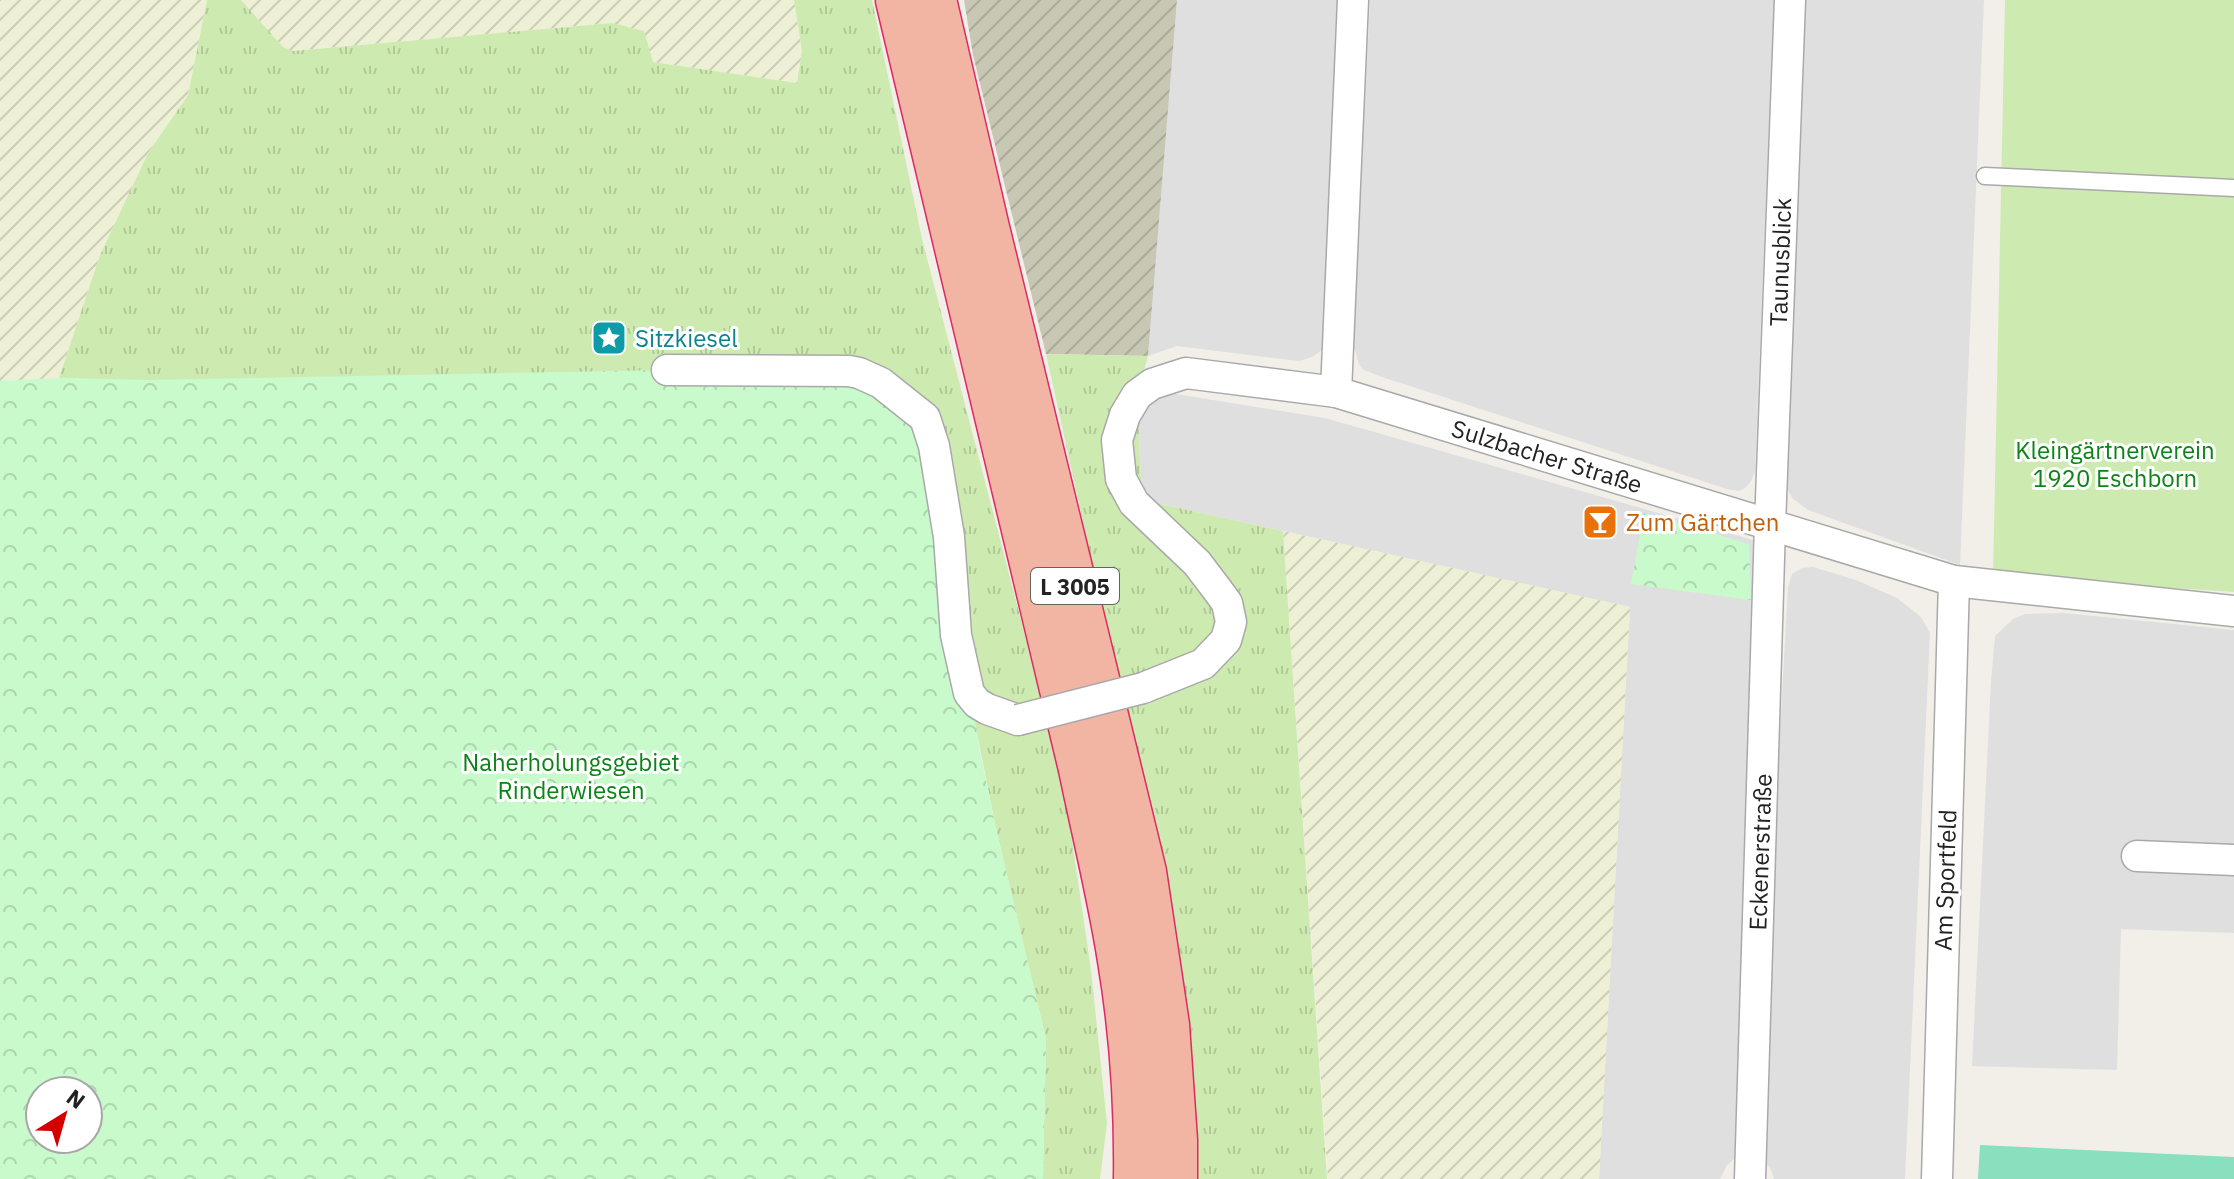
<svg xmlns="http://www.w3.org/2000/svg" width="2234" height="1179" font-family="'IBM Plex Sans',sans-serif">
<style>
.residential{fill:#e0dfdf}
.construction{fill:url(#construction-furrows)}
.farmland{fill:url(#farmland-furrows)}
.grass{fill:url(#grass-tufts);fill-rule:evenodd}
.park{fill:url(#park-crowns);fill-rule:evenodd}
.garden{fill:#cdebb0}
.pitch{fill:#88e0be}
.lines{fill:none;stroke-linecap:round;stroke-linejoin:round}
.service-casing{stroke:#a9a9a9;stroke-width:19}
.minor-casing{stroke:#a9a9a9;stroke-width:33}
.trunk-casing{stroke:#dc2a67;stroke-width:47}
.service{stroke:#fff;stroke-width:16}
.minor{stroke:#fff;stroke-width:30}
.trunk{stroke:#f2b4a3;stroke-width:44}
.minor-bridge-casing{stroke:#a9a9a9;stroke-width:33;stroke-linecap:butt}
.minor-bridge{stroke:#fff;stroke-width:30}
.labels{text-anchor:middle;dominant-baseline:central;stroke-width:6;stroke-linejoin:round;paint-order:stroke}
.shield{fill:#fff;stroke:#646464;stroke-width:2}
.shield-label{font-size:22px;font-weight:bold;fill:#222}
.street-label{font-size:24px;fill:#222;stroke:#fff}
.culture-label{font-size:24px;fill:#0d838f;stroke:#fff;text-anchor:start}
.park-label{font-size:24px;fill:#0c8416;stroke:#fff}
.food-label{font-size:24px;fill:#c56008;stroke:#fff;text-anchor:start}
</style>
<defs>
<pattern id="construction-furrows" width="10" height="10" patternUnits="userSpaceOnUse" patternTransform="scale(2)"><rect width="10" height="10" fill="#c7c7b4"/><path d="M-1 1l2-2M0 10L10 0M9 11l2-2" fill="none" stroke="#abab9a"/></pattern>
<pattern id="farmland-furrows" width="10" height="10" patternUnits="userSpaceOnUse" patternTransform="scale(2)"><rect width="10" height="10" fill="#eef0d5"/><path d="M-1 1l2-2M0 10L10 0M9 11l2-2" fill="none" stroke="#ccceb7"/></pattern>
<pattern id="grass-tufts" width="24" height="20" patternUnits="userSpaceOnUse" patternTransform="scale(2)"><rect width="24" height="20" fill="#cdebb0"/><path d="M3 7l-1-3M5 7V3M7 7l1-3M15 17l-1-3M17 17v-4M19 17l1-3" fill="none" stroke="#b0c997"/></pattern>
<pattern id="park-crowns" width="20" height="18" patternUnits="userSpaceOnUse" patternTransform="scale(2)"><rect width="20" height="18" fill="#c8facc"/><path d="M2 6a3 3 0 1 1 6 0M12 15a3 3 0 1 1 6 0" fill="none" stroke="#acd6af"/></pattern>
</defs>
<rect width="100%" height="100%" fill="#f2efe9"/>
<!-- residential -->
<g class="residential">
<polygon points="1177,0 1341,0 1327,340 1322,350 1312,357 1299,361 1177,346 1148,356"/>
<polygon points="1370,0 1774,0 1755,471 1751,481 1745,488 1739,491 1727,489 1379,376 1364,370 1359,364 1354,347 1354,325"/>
<polygon points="1801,0 1984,0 1960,565 1808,510 1792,498 1785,484"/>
<polygon points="1152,384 1176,394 1325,418 1753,540 1758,544 1745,1156 1735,1158 1727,1165 1720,1179 1599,1179 1630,607 1142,500 1137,395"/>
<polygon points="1813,567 1856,580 1897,598 1921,617 1930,633 1905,1179 1774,1179 1770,1167 1756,1157 1788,588 1792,574 1802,568"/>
<polygon points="2064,613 2234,630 2234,854 2137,842 2126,845 2121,855 2124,866 2134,871 2234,872 2234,933 2121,929 2117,1070 1972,1066 1991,681 1995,636 2013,619 2025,614"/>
</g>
<!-- construction -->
<polygon class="construction" points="964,0 1177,0 1148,356 1046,354 973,55"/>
<!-- farmland -->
<g class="farmland">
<polygon points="0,0 207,0 188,95 148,153 100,255 59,378 0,381"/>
<polygon points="241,0 794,0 802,51 797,83 653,62 612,23 293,51 283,48"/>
<polygon points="1283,531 1630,607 1599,1179 1328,1179"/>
</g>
<!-- grass -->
<g class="grass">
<path d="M207,0h34l42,47 10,4 319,-28 32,8 9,31 144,21 5,-32 -8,-51h78l50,239 105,404 40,163 24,164 16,153 -7,56h-57l3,-140 -49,-206 -28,-140 -335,235 -634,251v-775l148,-23 -89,-3 41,-123 48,-102 40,-58zM40,1091h48v48h-48z"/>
<polygon points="1046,354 1148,356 1137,395 1142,500 1283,531 1327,1179 1193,1179 1148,817"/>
</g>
<!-- park -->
<g class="park">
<path d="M667,370l182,1 76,47 55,334 17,81 49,206 -3,140h-1043v-798l59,-3 91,2zM40,1091h48v48h-48z"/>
<polygon points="1644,513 1749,544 1751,600 1631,584"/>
</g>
<!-- garden -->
<polygon class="garden" points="2005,0 2234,0 2234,592 1993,576"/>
<!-- pitch -->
<polygon class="pitch" points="1980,1145 2234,1157 2234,1179 1978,1179"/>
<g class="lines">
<defs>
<polyline id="service" points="1985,176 2234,188"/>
<g id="minor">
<polyline points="667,370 849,371 859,373 881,383 925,418 934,446 949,537 956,635 969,693 977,703 987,709 1018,720"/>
<polyline points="1336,392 1353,0"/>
<polyline points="1143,688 1203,664 1226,640 1231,622 1227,603 1216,588 1197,563 1134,503 1121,479 1117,440 1125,415 1137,395 1152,384 1186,373 1336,392 1954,581 2234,611"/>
<polyline points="2137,856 2234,860"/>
<polyline points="1750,1179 1770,525 1790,0"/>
<polyline points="1937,1179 1954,581"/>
</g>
<g id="trunk">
<path d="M898,0l183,769c13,63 29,127 39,191 12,72 17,146 16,219"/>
<polyline points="934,0 987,228 1144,872 1167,1025 1175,1140 1175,1179"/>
</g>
</defs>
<!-- service casing -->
<use href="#service" class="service-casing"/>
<!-- minor casing -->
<use href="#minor" class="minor-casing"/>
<!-- trunk casing -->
<use href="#trunk" class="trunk-casing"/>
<!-- service -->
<use href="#service" class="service"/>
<!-- minor -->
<use href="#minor" class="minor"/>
<!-- trunk -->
<use href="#trunk" class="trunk"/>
<defs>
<polyline id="minor-bridge" points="1018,720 1143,688"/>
</defs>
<!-- minor-bridge casing -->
<use href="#minor-bridge" class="minor-bridge-casing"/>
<!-- minor-bridge -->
<use href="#minor-bridge" class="minor-bridge"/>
</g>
<!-- icons -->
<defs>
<symbol id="sight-square" viewBox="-11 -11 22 22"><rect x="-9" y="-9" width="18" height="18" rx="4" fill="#0f9aa8" stroke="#fff"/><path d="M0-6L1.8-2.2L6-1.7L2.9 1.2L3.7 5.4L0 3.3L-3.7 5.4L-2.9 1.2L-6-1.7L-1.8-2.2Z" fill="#fff"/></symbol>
<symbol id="bar-square" viewBox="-11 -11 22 22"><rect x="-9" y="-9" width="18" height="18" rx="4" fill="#e8710a" stroke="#fff"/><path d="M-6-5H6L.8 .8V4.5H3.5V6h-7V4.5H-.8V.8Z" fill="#fff"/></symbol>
</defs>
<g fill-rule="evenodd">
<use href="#sight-square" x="589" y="318" width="40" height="40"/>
<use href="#bar-square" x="1580" y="502" width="40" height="40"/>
</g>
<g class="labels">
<!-- shield labels -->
<rect class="shield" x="1031" y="568" width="88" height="36" rx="6"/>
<g class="shield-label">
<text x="1075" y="586">L 3005</text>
</g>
<!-- street labels -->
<g class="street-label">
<text transform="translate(1780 262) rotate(-88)">Taunusblick</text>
<text transform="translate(1547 456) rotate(17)">Sulzbacher Straße</text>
<text transform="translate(1760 852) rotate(-88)">Eckenerstraße</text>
<text transform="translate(1945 880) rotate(-88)">Am Sportfeld</text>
</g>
<!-- culture labels -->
<g class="culture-label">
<text x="635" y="338">Sitzkiesel</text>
</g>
<!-- park labels -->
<g class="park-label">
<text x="2115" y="450">Kleingärtnerverein<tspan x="2115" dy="28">1920 Eschborn</tspan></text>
<text x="571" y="762">Naherholungsgebiet<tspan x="571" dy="28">Rinderwiesen</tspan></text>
</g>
<!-- food labels -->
<g class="food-label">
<text x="1626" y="522">Zum Gärtchen</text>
</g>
</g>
<!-- north arrow -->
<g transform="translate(64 1115) rotate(37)"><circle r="38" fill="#ffffff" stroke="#a7a7a7" stroke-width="2"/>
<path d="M0-6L14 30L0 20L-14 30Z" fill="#d40000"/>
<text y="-12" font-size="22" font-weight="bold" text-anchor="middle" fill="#222222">N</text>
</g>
</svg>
